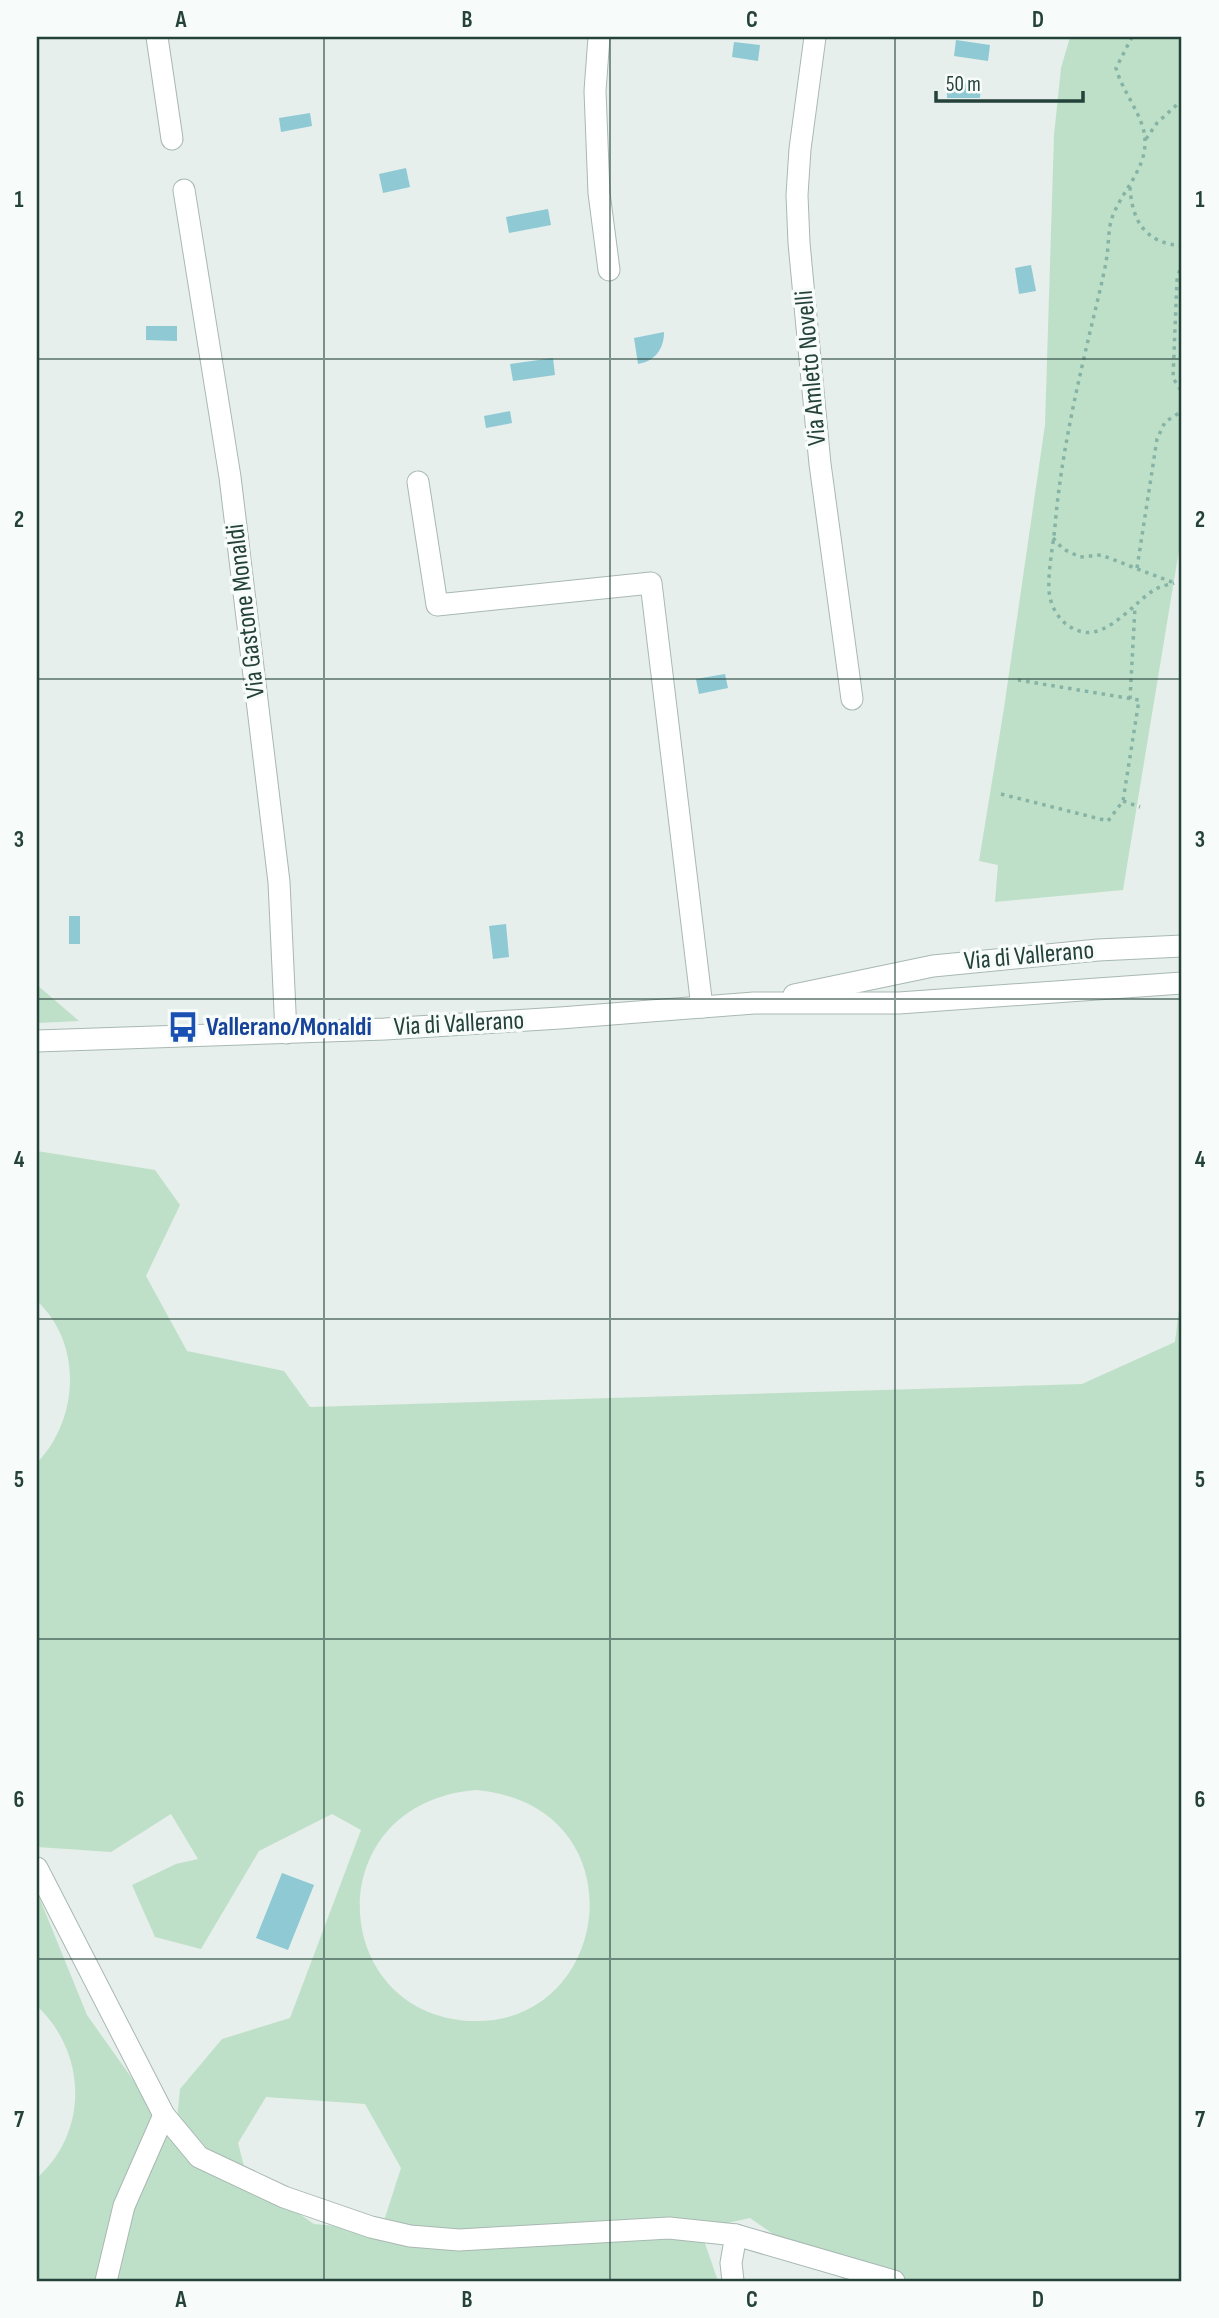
<svg xmlns="http://www.w3.org/2000/svg" width="1219" height="2318" font-family="'Sofia Sans Condensed',sans-serif">
<style>
.green{fill:#bfe0c8;fill-rule:evenodd}
.water{fill:#8ec9d4}
.lines{fill:none;stroke-linecap:round;stroke-linejoin:round}
.minor-casing{stroke:#a8b8b2;stroke-width:23}
.path{stroke:#86b3a5;stroke-width:3.5;stroke-dasharray:3.5 5;stroke-linecap:butt}
.minor{stroke:#fff;stroke-width:21}
.grid{fill:none;stroke:#24423a;stroke-width:2;stroke-opacity:0.55}
.labels{text-anchor:middle;dominant-baseline:central;stroke-width:7;stroke-linejoin:round;paint-order:stroke}
.street-label{font-size:26px;fill:#24423a;stroke:#f7fbf9}
.transit-label{font-size:26px;font-weight:bold;fill:#164399;stroke:#f7fbf9;text-anchor:start}
.neatline{fill:none;stroke:#24423a;stroke-width:2.5}
.grid-label{font-size:23px;text-anchor:middle;font-weight:bold;fill:#24423a}
</style>
<rect width="100%" height="100%" fill="#e6efeb"/>
<!-- green -->
<g class="green">
<polygon points="1070,37 1182,37 1182,532 1123,890 995,902 998,865 979,861 1004,708 1045,425 1054,135 1061,68"/>
<polygon points="37,985 79,1021 37,1023"/>
<path d="M37,1151l118,19 25,35 -34,71 41,75 97,20 26,36 772,-23 93,-42 7,-57v996h-335l-41,-24 -56,-39 -50,11 18,52h-681v-103c52,-46 50,-125 0,-172v-114l50,123 88,124 5,-50 42,-50 68,-21 71,-188 -29,-16 -73,37 -58,98 -46,-12 -23,-52 44,-21 22,-5 -27,-45 -60,38 -74,-5v-384c42,-44 46,-119 0,-162zM476,1790c166,15 138,237 -5,231 -144,-7 -154,-218 5,-231zM266,2097l99,7 36,64 -20,62 -67,-6 -67,-46 -9,-35z"/>
</g>
<!-- water -->
<g class="water">
<polygon points="956,40 990,45 988,61 954,56"/>
<polygon points="734,42 760,45 758,61 732,57"/>
<polygon points="947,83 981,84 980,98 947,98"/>
<polygon points="310,113 312,126 281,132 279,118"/>
<polygon points="406,168 410,187 383,193 379,174"/>
<polygon points="548,209 551,225 509,233 506,217"/>
<polygon points="1031,265 1036,291 1019,294 1015,268"/>
<polygon points="146,326 177,326 177,341 146,340"/>
<path d="M664,332c0,17 -9,29 -26,32l-4,-26z"/>
<polygon points="553,358 555,375 513,381 510,364"/>
<polygon points="510,411 512,423 486,428 484,416"/>
<polygon points="725,674 728,688 699,694 696,679"/>
<rect x="69" y="916" width="11" height="28"/>
<polygon points="506,924 509,957 493,959 489,926"/>
<polygon points="282,1873 314,1885 288,1950 256,1938"/>
</g>
<g class="lines">
<defs>
<g id="minor">
<polyline points="157,37 172,139"/>
<polyline points="599,37 595,91 599,193 609,270"/>
<polyline points="815,37 800,149 797,195 799,243 820,464 852,699"/>
<polyline points="184,190 230,477 279,882 286,1033"/>
<polyline points="418,482 437,605 651,583 702,1007"/>
<polyline points="794,995 933,966 1098,950 1182,946"/>
<polyline points="37,1041 385,1029 560,1018 754,1003 899,1003 1182,983"/>
<polyline points="37,1868 164,2115 199,2157 284,2197 371,2227 410,2236 459,2240 669,2228 736,2235 894,2281"/>
<polyline points="106,2281 124,2206 164,2115"/>
<polyline points="733,2281 731,2263 736,2235"/>
</g>
</defs>
<!-- minor casing -->
<use href="#minor" class="minor-casing"/>
<!-- path -->
<g class="path">
<path d="M1132,37l-16,31c6,24 29,49 29,73 1,29 -24,51 -33,77 -4,11 -3,25 -5,37 -1,10 -4,21 -6,31 -19,80 -39,158 -46,240 -2,21 -7,43 -6,64 1,19 14,38 34,42 26,5 53,-31 71,-42 6,-4 14,-5 20,-7"/>
<polyline points="1146,139 1157,123 1182,100"/>
<path d="M1130,187c2,34 15,56 52,59"/>
<polyline points="1182,262 1177,280 1173,378 1182,392"/>
<polyline points="1053,538 1063,549 1080,557 1101,555 1172,582"/>
<polyline points="1137,568 1157,439 1165,422 1182,411"/>
<polyline points="1130,699 1135,607"/>
<polyline points="1001,794 1108,821 1123,801 1139,700 1018,680"/>
<polyline points="1123,801 1140,807"/>
</g>
<!-- minor -->
<use href="#minor" class="minor"/>
</g>
<!-- grid -->
<path class="grid" d="M324,37v2244M610,37v2244M895,37v2244M37,359h1145M37,679h1145M37,999h1145M37,1319h1145M37,1639h1145M37,1959h1145"/>
<!-- icons -->
<defs>
<symbol id="bus-bare" viewBox="-9 -9 18 18"><path d="M-5-6H5V4H4V6H2V4H-2V6H-4V4H-5ZM-3.5-4V0h7V-4ZM-3.5 1.2v1.5H-2V1.2ZM2 1.2v1.5H3.5V1.2Z" fill="#1a4fb4" stroke="#f7fbf9" stroke-width="2.5" paint-order="stroke"/></symbol>
</defs>
<g fill-rule="evenodd">
<use href="#bus-bare" x="161" y="1005" width="44" height="44"/>
</g>
<g class="labels">
<!-- street labels -->
<g class="street-label">
<text transform="translate(811 368) rotate(-95)">Via Amleto Novelli</text>
<text transform="translate(246 611) rotate(-97)">Via Gastone Monaldi</text>
<text transform="translate(1029 956) rotate(-5)">Via di Vallerano</text>
<text transform="translate(459 1024) rotate(-3)">Via di Vallerano</text>
</g>
<!-- transit labels -->
<g class="transit-label">
<text x="206" y="1027">Vallerano/Monaldi</text>
</g>
</g>
<!-- border -->
<rect width="1219" height="2318" fill="none" stroke="#f7fbf9" stroke-width="77"/>
<!-- scale -->
<path d="M936 91v10h147v-10" fill="none" stroke="#24423a" stroke-width="3.5"/>
<text x="946" y="91" font-size="21" fill="#24423a" stroke="#f7fbf9" stroke-width="5" paint-order="stroke">50 m</text>
<rect x="38" y="38" width="1142" height="2242" class="neatline"/>
<g class="grid-label">
<text x="181" y="27">A</text>
<text x="467" y="27">B</text>
<text x="752" y="27">C</text>
<text x="1038" y="27">D</text>
<text x="19" y="207">1</text>
<text x="1200" y="207">1</text>
<text x="19" y="527">2</text>
<text x="1200" y="527">2</text>
<text x="19" y="847">3</text>
<text x="1200" y="847">3</text>
<text x="19" y="1167">4</text>
<text x="1200" y="1167">4</text>
<text x="19" y="1487">5</text>
<text x="1200" y="1487">5</text>
<text x="19" y="1807">6</text>
<text x="1200" y="1807">6</text>
<text x="19" y="2127">7</text>
<text x="1200" y="2127">7</text>
<text x="181" y="2307">A</text>
<text x="467" y="2307">B</text>
<text x="752" y="2307">C</text>
<text x="1038" y="2307">D</text>
</g>
</svg>
